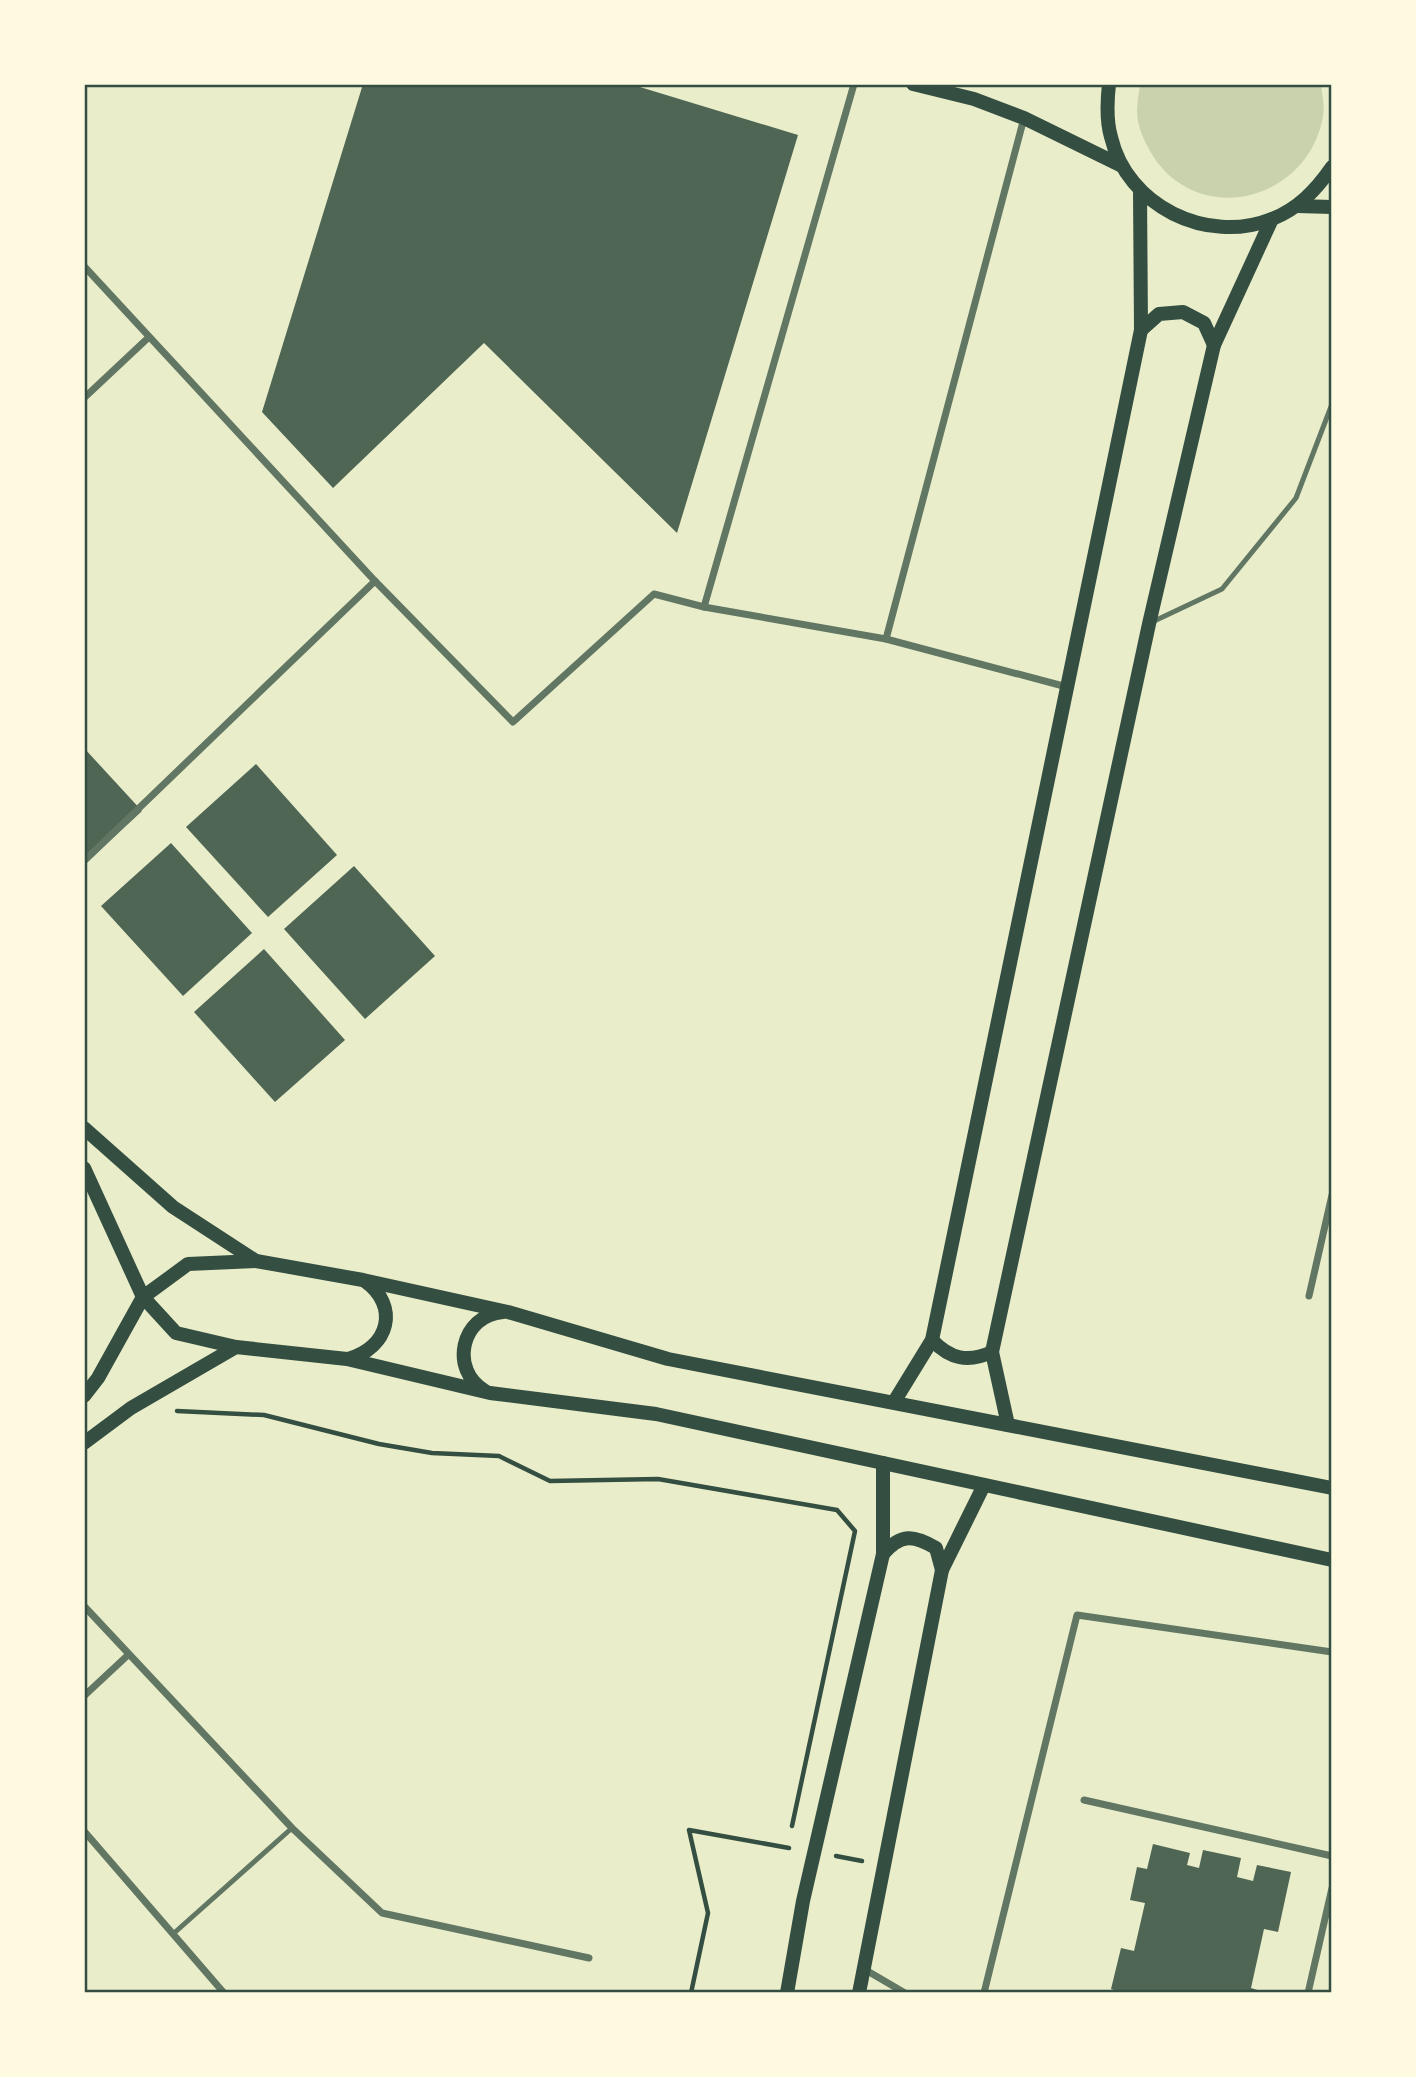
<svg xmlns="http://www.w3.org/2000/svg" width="1416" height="2077" font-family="Overpass,sans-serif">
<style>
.green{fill:#cad2ad}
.building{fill:#4f6655}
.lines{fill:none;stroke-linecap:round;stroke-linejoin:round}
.path{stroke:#344e41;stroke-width:4.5}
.service{stroke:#617663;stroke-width:5}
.minor{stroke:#617663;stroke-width:7}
.secondary{stroke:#344e41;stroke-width:14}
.neatline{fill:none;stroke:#344e41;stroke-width:2.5}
</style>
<rect width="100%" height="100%" fill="#e9edc9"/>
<!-- green -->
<path class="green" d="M1140,84h181c1,10 4,22 2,32 -14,84 -123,113 -170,40 -8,-13 -16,-29 -16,-45 0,-9 2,-18 3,-27z"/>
<!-- building -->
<g class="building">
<polygon points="363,84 630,84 798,135 677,533 484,343 333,488 262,412"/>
<polygon points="84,748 142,811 84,865"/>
<polygon points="256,764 337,855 268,917 186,827"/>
<polygon points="171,843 252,933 183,996 101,906"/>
<polygon points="354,866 435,956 365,1019 284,929"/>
<polygon points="264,949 345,1040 275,1102 194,1012"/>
<polygon points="1153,1844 1190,1853 1187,1865 1199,1868 1203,1850 1241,1858 1237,1877 1253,1881 1257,1865 1291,1872 1278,1932 1264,1929 1251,1988 1267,1993 1123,1993 1111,1989 1121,1948 1134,1951 1145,1903 1130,1900 1137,1867 1147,1869"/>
</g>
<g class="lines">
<!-- path -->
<g class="path">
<polyline points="177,1411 264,1415 379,1444 432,1453 499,1456 550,1481 658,1479 837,1510 855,1531 792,1826"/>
<polyline points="836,1856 862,1861"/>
<polyline points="691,1993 708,1913 689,1830 789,1848"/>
</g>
<!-- service -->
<g class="service">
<polyline points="1150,623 1222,589 1296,498 1332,404"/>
<polyline points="173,1934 292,1828"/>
</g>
<!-- minor -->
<g class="minor">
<polyline points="84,266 375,581 513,722 654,594 704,607 886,639 1067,687"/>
<polyline points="84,398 149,337"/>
<polyline points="704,607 854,84"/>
<polyline points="886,639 1024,118"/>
<polyline points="84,861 375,581"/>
<polyline points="1309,1296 1332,1195"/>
<polyline points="84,1606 292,1828 382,1913 589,1958"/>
<polyline points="84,1696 128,1655"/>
<polyline points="1084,1800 1332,1856"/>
<polyline points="84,1831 224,1993"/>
<polyline points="864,1969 905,1993"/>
<polyline points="984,1993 1077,1615 1332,1652"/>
<polyline points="1308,1993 1332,1888"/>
</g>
<!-- secondary -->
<g class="secondary">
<polyline points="913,84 974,99 1024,118 1122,166"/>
<path d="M1109,84c-2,18 -3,36 2,53 16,69 96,108 161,82 26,-10 44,-29 60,-52"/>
<polyline points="1297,206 1332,207"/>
<polyline points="1141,330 1159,314 1183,312 1204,323 1214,345"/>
<polyline points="84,1128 173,1207 256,1261"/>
<polyline points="84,1168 143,1297 176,1333 236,1347 347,1359 490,1393 656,1414 1332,1560"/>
<path d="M932,1340c18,19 36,23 60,12"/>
<path d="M348,1359c41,-11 52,-53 17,-78"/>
<path d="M485,1391c-36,-21 -24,-76 18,-79"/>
<polyline points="84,1396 98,1378 143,1297 188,1264 256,1261 363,1280 508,1312 668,1359 1332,1488"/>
<polyline points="894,1402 932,1340 1141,330 1140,190"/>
<polyline points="1008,1425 992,1352 1149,624 1214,345 1272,219"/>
<polyline points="84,1443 131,1408 236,1347"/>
<path d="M883,1554c18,-21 31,-19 53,-6l6,22"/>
<polyline points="787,1993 803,1901 883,1554 883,1463"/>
<polyline points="859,1993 942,1570 984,1485"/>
</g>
</g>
<!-- border -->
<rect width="1416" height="2077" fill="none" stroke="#fefae0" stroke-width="172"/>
<rect x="86" y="86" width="1244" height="1905" class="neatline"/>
</svg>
